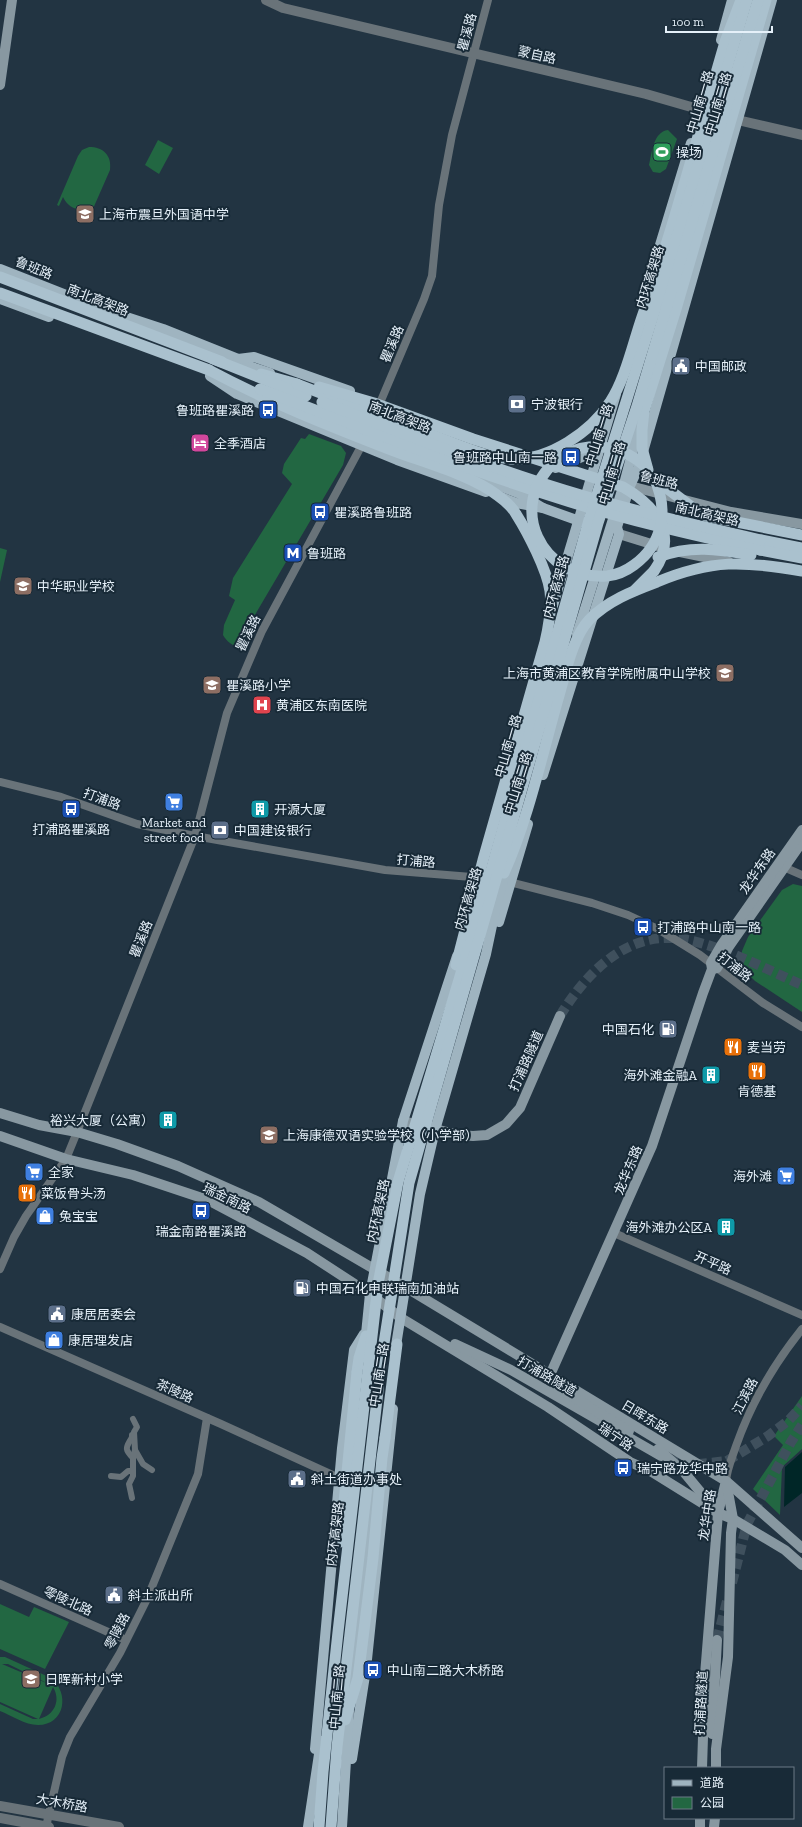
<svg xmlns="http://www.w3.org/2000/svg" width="802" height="1827" font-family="'Zilla Slab','Noto Sans SC',serif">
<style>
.green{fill:#226742;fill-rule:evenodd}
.water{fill:#002627}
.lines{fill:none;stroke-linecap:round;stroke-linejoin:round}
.secondary-tunnel{stroke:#3f505d;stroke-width:10;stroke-dasharray:10 5;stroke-linecap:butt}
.pedestrian{stroke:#697379;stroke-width:6}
.minor{stroke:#697379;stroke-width:8}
.tertiary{stroke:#697379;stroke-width:10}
.secondary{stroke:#8898a1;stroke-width:10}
.primary{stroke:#9fb4c0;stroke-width:10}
.trunk{stroke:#aac1ce;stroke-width:11}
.trunk-bridge{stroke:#aac1ce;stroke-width:11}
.labels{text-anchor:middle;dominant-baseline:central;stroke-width:4;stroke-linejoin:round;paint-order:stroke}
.street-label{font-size:13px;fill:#e5f0f9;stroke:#182a37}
.poi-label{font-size:13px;fill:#e5f0f9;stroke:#182a37;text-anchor:start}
</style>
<rect width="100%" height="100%" fill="#223442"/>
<!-- green -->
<g class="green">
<path d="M668,130l9,9 -11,30 -6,4 -7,-1 -4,-7c3,-12 4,-33 19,-35z"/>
<polygon points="158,140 173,148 159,174 145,165"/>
<path d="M89,147c14,0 23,8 21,23l-18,41 -3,-1 1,-3c-11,5 -21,2 -27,-10l-4,9 -2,-1 21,-49 4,-6z"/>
<path d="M309,434l32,12 5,7 -3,12 -91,155 -12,28c-8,-3 -13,-6 -17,-13l1,-10 11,-25 -6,-4 4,-18 59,-94 -10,-11 2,-9 17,-26 4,1z"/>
<polygon points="0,548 7,550 0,582"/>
<polygon points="793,884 802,886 802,1012 755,981 742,968 742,951 748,937 782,890"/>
<polygon points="802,1396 802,1449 782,1467 780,1515 753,1489 783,1445 774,1436"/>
<polygon points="0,1604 29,1617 34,1607 69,1622 45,1669 0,1649"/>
<path d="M0,1657h5l46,21c19,15 14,47 -13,47 -13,0 -27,-10 -38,-14v-7l33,15h5l-38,-17zM2,1664h6l43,21zM53,1687c8,13 2,28 -14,32z"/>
</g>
<!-- water -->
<polygon class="water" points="802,1452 802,1493 784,1507 785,1467"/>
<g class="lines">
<!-- secondary-tunnel -->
<g class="secondary-tunnel">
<path d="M560,1016c24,-40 62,-80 111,-78 38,1 95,31 131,47"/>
<polyline points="668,1459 691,1465 727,1461 768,1436 788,1421 802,1406"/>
<polyline points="732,1583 747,1524 791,1442 802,1425"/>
<polyline points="717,1640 727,1601"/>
</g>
<!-- pedestrian -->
<g class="pedestrian">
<path d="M132,1435v2c-5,10 -9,11 1,21"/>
<polyline points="135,1450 143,1464 152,1470"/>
<polyline points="111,1476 121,1477 128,1471 133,1471"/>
<polyline points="132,1498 129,1484 133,1476 133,1458 135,1450 134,1432 137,1427 133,1419"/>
</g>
<!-- minor -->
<g class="minor">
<polyline points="377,410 424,299 432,276 439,205 452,135 488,0"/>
<polyline points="0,782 61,797 137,824 195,836 385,870 484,878"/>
<polyline points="779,865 802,875"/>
<polyline points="506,881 592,903 628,915 658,929 700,955 763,1003 802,1027"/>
<polyline points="614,1233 802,1315"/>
<polyline points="0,1269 14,1237 26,1216 66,1159 77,1132 195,836 227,713 262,631 364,441"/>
<polyline points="0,1327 221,1424 339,1478"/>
<path d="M726,1481c1,-12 6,-23 10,-35 15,-43 38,-82 66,-117"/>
<polyline points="0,1584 126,1640"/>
<polyline points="46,1827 62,1757 70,1737 120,1653 147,1599 198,1474 207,1418"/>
</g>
<!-- tertiary -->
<g class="tertiary">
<polyline points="266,0 283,8 646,94 712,113"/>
<polyline points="729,118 802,135"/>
<polyline points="0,1806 119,1827"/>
<polyline points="0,1818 49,1827"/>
</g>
<!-- secondary -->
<g class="secondary">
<polyline points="0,85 12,0"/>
<polyline points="630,486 731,512 802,524"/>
<polyline points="619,534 661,547"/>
<polyline points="680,552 729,562"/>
<polyline points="712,969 717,968 728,948 802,842"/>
<polyline points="0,1113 39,1125 77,1132 117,1144 178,1166 259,1202 405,1287 726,1481 802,1548"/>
<polyline points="403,1121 459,1135 473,1136 487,1135 506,1124 520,1108 560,1016"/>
<polyline points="0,1136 66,1159 133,1175 208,1200 307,1253 370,1294 401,1318 548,1407 630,1462 652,1472 718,1513 733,1519 785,1550 802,1565"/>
<polyline points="455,1344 511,1370 661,1456"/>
<polyline points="550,1375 652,1146 703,993 712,969 711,963 722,944 802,830"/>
<polyline points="550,1375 556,1387 629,1431"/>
<polyline points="658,1449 683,1471 712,1506"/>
<polyline points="712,1734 717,1640"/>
<polyline points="702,1768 705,1675 718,1513 725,1485"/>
<polyline points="716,1768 716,1749 728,1657 731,1533 733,1519 726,1481"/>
<polyline points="700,1827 700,1818"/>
<polyline points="714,1827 715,1818"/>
</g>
<!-- primary -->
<g class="primary">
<polyline points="721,40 732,0"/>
<polyline points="0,269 99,308 163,329 238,359 252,367 270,373"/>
<polyline points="646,291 691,143"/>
<polyline points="0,299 49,317"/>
<polyline points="238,359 254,357 350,391"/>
<polyline points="210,376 237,394 397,460 486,492"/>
<polyline points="556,468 587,455 598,443"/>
<polyline points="471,475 518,493 543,508"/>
<polyline points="501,497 516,503 543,508 585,523"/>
<polyline points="552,609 616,394"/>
<polyline points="577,634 624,484 640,423"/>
<polyline points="543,775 619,534 617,527 630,486 639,466 772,0"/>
<polyline points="499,922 528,824"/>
<polyline points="365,1344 370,1294 403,1121 457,956"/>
<polyline points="395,1352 420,1194 435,1130 486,954 497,902 507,866"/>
<polyline points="351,1693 368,1529 375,1489"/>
<polyline points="315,1749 342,1448 354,1350 364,1334"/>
<polyline points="352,1759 366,1669 393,1409"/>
<polyline points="308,1827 321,1741"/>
<polyline points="342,1827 349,1711"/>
</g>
<!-- trunk -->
<g class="trunk">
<polyline points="725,42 741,0"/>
<polyline points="0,277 222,362"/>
<polyline points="0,293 209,370"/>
<polyline points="261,374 297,384"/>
<polyline points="761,540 802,548"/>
<polyline points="760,550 802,558"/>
<polyline points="635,590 654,571"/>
<polyline points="357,1372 359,1358 366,1336"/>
<polyline points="385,1438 397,1344"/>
</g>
<!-- trunk-bridge -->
<g class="trunk-bridge">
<polyline points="213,359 306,396"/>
<path d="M209,370c58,31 118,55 180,79 33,13 80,25 108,46 7,5 15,12 19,19 12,19 31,56 34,77 2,18 -1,34 -5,51l-62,218 -27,105"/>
<path d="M297,384c46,18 93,36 140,53 24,9 50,21 76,22 36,1 78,-27 97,-57 15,-22 23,-59 32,-85 32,-90 56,-183 83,-275"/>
<path d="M319,387l55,16 99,36 150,48c33,19 56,48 31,84"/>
<path d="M260,389c100,38 199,78 301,110 65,21 132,36 199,51"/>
<path d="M322,402c80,31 160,63 242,88 65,20 131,35 197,50"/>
<path d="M647,468c-17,-16 -35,-23 -58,-21 -12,1 -23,6 -33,14 -51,44 -15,120 51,115 10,-1 19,-5 27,-11 29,-21 35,-55 20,-87"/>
<polyline points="648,470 642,448 642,430 644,411 676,309 766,0"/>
<polyline points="656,480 693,508 706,516 802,535"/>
<path d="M658,557c33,-12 59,-8 93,-2"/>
<path d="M504,873c24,-53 38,-118 54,-174 7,-23 14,-61 31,-79 18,-19 44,-29 68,-38 55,-23 87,-21 145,-11"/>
<polyline points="340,1542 357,1372"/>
<polyline points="345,1720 358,1678 373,1558 382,1458 385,1438"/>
<polyline points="319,1827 323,1772 338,1632 378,1284 398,1182 480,910 589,520 663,284 747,0"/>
<polyline points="331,1827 337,1747 382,1356 409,1183 598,523 637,406 758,0"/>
</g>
</g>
<!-- icons -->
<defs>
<symbol id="stadium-square" viewBox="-11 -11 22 22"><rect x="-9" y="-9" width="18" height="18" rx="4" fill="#2e9e5b" stroke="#182a37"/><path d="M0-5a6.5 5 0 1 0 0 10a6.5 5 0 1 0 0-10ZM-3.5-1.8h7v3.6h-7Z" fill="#fff"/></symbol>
<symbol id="school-square" viewBox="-11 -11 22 22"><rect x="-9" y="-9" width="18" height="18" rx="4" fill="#8d6e63" stroke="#182a37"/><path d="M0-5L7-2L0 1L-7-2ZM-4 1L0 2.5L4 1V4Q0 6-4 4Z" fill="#fff"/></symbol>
<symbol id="civic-square" viewBox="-11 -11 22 22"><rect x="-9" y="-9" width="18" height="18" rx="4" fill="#5c6f8a" stroke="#182a37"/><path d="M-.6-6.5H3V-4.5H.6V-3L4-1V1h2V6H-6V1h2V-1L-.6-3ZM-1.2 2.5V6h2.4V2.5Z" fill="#fff"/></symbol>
<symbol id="bank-square" viewBox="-11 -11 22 22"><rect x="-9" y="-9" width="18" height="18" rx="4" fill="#5c6f8a" stroke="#182a37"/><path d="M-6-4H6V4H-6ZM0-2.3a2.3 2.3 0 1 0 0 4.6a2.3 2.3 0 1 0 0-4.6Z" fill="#fff"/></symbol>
<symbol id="bus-square" viewBox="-11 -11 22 22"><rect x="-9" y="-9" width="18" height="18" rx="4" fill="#1a4fb4" stroke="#182a37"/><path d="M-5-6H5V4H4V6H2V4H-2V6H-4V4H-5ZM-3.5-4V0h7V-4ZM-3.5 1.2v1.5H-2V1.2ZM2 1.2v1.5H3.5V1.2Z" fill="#fff"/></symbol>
<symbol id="hotel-square" viewBox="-11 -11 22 22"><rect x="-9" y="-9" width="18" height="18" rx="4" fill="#d1479c" stroke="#182a37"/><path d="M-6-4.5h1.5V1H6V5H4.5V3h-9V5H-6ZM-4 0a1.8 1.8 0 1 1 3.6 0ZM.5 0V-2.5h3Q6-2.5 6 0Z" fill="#fff"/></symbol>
<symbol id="metro-square" viewBox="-11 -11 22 22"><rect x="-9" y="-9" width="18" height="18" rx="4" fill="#1a4fb4" stroke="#182a37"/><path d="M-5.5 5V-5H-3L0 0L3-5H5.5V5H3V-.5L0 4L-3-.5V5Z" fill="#fff"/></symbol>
<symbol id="hospital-square" viewBox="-11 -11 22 22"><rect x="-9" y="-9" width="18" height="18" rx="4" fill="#e0444e" stroke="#182a37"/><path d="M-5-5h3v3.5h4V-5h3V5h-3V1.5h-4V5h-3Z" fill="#fff"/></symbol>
<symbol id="supermarket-square" viewBox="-11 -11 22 22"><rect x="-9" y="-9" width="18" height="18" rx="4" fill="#3f7fe0" stroke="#182a37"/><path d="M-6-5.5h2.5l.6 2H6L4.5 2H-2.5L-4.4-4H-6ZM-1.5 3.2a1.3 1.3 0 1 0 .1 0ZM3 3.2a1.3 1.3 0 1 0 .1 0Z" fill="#fff"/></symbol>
<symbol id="building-square" viewBox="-11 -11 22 22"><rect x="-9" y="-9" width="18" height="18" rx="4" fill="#0f9aa8" stroke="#182a37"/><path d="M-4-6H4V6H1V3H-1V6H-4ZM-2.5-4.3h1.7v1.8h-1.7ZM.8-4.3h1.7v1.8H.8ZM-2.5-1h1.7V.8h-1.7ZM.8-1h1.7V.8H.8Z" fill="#fff"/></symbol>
<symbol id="fuel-square" viewBox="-11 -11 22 22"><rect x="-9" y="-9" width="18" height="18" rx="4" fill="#5c6f8a" stroke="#182a37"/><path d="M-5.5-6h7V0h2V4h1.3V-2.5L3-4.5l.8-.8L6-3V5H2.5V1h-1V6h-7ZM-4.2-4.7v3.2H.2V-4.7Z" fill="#fff"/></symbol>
<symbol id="restaurant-square" viewBox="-11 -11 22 22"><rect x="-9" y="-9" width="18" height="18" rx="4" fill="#e8710a" stroke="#182a37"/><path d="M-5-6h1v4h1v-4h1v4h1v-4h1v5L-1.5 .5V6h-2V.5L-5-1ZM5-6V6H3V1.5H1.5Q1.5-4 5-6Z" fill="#fff"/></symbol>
<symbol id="shop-square" viewBox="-11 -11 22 22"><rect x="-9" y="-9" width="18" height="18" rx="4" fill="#3f7fe0" stroke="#182a37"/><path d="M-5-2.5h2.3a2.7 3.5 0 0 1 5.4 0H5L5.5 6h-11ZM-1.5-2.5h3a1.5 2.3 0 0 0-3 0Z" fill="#fff"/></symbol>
</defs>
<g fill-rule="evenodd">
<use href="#stadium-square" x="651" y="141" width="22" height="22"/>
<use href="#school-square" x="74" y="203" width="22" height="22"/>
<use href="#civic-square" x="670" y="355" width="22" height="22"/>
<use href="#bank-square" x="506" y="393" width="22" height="22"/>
<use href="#bus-square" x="257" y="399" width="22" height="22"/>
<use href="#hotel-square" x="189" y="432" width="22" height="22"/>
<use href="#bus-square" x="560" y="446" width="22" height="22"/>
<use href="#bus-square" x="309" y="501" width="22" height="22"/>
<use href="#metro-square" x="282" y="542" width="22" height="22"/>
<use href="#school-square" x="12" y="575" width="22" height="22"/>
<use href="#school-square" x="714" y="662" width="22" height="22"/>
<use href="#school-square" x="201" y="674" width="22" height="22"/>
<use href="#hospital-square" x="251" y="694" width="22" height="22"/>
<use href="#supermarket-square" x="163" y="791" width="22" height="22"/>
<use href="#bus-square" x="60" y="798" width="22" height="22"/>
<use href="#building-square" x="249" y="798" width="22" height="22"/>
<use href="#bank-square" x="209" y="819" width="22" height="22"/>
<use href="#bus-square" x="632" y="916" width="22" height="22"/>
<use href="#fuel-square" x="657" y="1018" width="22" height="22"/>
<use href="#restaurant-square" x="722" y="1036" width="22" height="22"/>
<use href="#restaurant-square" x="746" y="1060" width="22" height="22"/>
<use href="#building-square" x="700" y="1064" width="22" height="22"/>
<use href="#building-square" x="157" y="1109" width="22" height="22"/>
<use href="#school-square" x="258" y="1124" width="22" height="22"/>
<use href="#supermarket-square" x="23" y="1161" width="22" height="22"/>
<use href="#supermarket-square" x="775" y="1165" width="22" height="22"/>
<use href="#restaurant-square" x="16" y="1182" width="22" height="22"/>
<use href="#bus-square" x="190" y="1200" width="22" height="22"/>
<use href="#shop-square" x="34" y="1205" width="22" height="22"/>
<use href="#building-square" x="715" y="1216" width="22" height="22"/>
<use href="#fuel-square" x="291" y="1277" width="22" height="22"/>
<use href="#civic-square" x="46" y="1303" width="22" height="22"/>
<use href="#shop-square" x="43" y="1329" width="22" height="22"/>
<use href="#bus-square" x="612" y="1457" width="22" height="22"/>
<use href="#civic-square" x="286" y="1468" width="22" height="22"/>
<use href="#civic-square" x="103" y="1584" width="22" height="22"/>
<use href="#bus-square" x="362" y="1659" width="22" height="22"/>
<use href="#school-square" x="20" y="1668" width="22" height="22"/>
</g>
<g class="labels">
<!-- street labels -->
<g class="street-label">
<text transform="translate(467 32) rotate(-75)">瞿溪路</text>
<text transform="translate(537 55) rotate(13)">蒙自路</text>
<text transform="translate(700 102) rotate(-74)">中山南一路</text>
<text transform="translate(718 104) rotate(-74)">中山南二路</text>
<text transform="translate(34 268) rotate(22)">鲁班路</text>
<text transform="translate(650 277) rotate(-73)">内环高架路</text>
<text transform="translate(98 300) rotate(21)">南北高架路</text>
<text transform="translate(392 344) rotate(-67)">瞿溪路</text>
<text transform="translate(400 417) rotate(21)">南北高架路</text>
<text transform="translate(599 435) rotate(-73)">中山南一路</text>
<text transform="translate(612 473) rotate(-74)">中山南二路</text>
<text transform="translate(659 480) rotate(14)">鲁班路</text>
<text transform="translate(707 514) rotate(13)">南北高架路</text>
<text transform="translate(556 587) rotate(-75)">内环高架路</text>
<text transform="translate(248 633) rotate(-64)">瞿溪路</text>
<text transform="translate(508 746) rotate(-74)">中山南一路</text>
<text transform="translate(518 783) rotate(-73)">中山南二路</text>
<text transform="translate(102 799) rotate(20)">打浦路</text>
<text transform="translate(416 861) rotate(5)">打浦路</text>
<text transform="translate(757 871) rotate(-55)">龙华东路</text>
<text transform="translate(468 899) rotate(-74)">内环高架路</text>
<text transform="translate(141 939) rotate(-68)">瞿溪路</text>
<text transform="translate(735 967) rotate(38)">打浦路</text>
<text transform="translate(526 1061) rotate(-66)">打浦路隧道</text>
<text transform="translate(628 1170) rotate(-67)">龙华东路</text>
<text transform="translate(227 1198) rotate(26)">瑞金南路</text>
<text transform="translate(378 1211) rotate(-78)">内环高架路</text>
<text transform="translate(713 1263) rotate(24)">开平路</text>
<text transform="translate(379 1375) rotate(-81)">中山南二路</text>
<text transform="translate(547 1376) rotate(30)">打浦路隧道</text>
<text transform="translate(175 1391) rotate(24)">茶陵路</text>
<text transform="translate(745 1396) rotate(-63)">江滨路</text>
<text transform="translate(645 1417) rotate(31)">日晖东路</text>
<text transform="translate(616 1437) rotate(34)">瑞宁路</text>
<text transform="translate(707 1515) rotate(-81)">龙华中路</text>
<text transform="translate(335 1534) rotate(-83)">内环高架路</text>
<text transform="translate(68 1601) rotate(24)">零陵北路</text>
<text transform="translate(117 1631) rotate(-63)">零陵路</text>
<text transform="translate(337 1697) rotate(-85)">中山南二路</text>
<text transform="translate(701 1703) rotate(-87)">打浦路隧道</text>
<text transform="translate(62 1803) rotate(10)">大木桥路</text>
</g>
<!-- poi labels -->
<g class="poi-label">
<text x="676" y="152">操场</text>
<text x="99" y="214">上海市震旦外国语中学</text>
<text x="695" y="366">中国邮政</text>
<text x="531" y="404">宁波银行</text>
<text x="254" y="410" text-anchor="end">鲁班路瞿溪路</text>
<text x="214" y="443">全季酒店</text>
<text x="557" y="457" text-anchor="end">鲁班路中山南一路</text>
<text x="334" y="512">瞿溪路鲁班路</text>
<text x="307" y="553">鲁班路</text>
<text x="37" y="586">中华职业学校</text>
<text x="711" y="673" text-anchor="end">上海市黄浦区教育学院附属中山学校</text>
<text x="226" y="685">瞿溪路小学</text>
<text x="276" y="705">黄浦区东南医院</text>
<text x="274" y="809">开源大厦</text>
<text x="174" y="822" text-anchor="middle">Market and<tspan x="174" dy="15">street food</tspan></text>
<text x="71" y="829" text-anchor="middle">打浦路瞿溪路</text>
<text x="234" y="830">中国建设银行</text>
<text x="657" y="927">打浦路中山南一路</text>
<text x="654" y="1029" text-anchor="end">中国石化</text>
<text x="747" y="1047">麦当劳</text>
<text x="697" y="1075" text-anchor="end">海外滩金融A</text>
<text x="757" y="1091" text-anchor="middle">肯德基</text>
<text x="154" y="1120" text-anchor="end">裕兴大厦（公寓）</text>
<text x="283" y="1135">上海康德双语实验学校（小学部）</text>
<text x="48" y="1172">全家</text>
<text x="772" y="1176" text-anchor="end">海外滩</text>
<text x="41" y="1193">菜饭骨头汤</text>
<text x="59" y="1216">兔宝宝</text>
<text x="712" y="1227" text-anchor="end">海外滩办公区A</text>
<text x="201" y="1231" text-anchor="middle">瑞金南路瞿溪路</text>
<text x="316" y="1288">中国石化申联瑞南加油站</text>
<text x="71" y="1314">康居居委会</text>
<text x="68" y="1340">康居理发店</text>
<text x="637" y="1468">瑞宁路龙华中路</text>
<text x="311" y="1479">斜土街道办事处</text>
<text x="128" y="1595">斜土派出所</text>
<text x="387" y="1670">中山南二路大木桥路</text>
<text x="45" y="1679">日晖新村小学</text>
</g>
</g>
<!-- legend -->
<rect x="664" y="1767" width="130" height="52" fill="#182a37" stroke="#6a7985"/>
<rect x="672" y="1780" width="20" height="6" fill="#9fb4c0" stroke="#6a7985"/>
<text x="700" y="1787" font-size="12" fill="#e5f0f9">道路</text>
<rect x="672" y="1797" width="20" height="12" fill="#226742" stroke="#6a7985"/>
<text x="700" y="1807" font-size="12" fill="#e5f0f9">公园</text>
<!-- scale -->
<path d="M666 26v6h106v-6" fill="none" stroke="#e5f0f9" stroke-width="2"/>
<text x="672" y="26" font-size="12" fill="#e5f0f9" stroke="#182a37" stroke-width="3" paint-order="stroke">100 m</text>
</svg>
